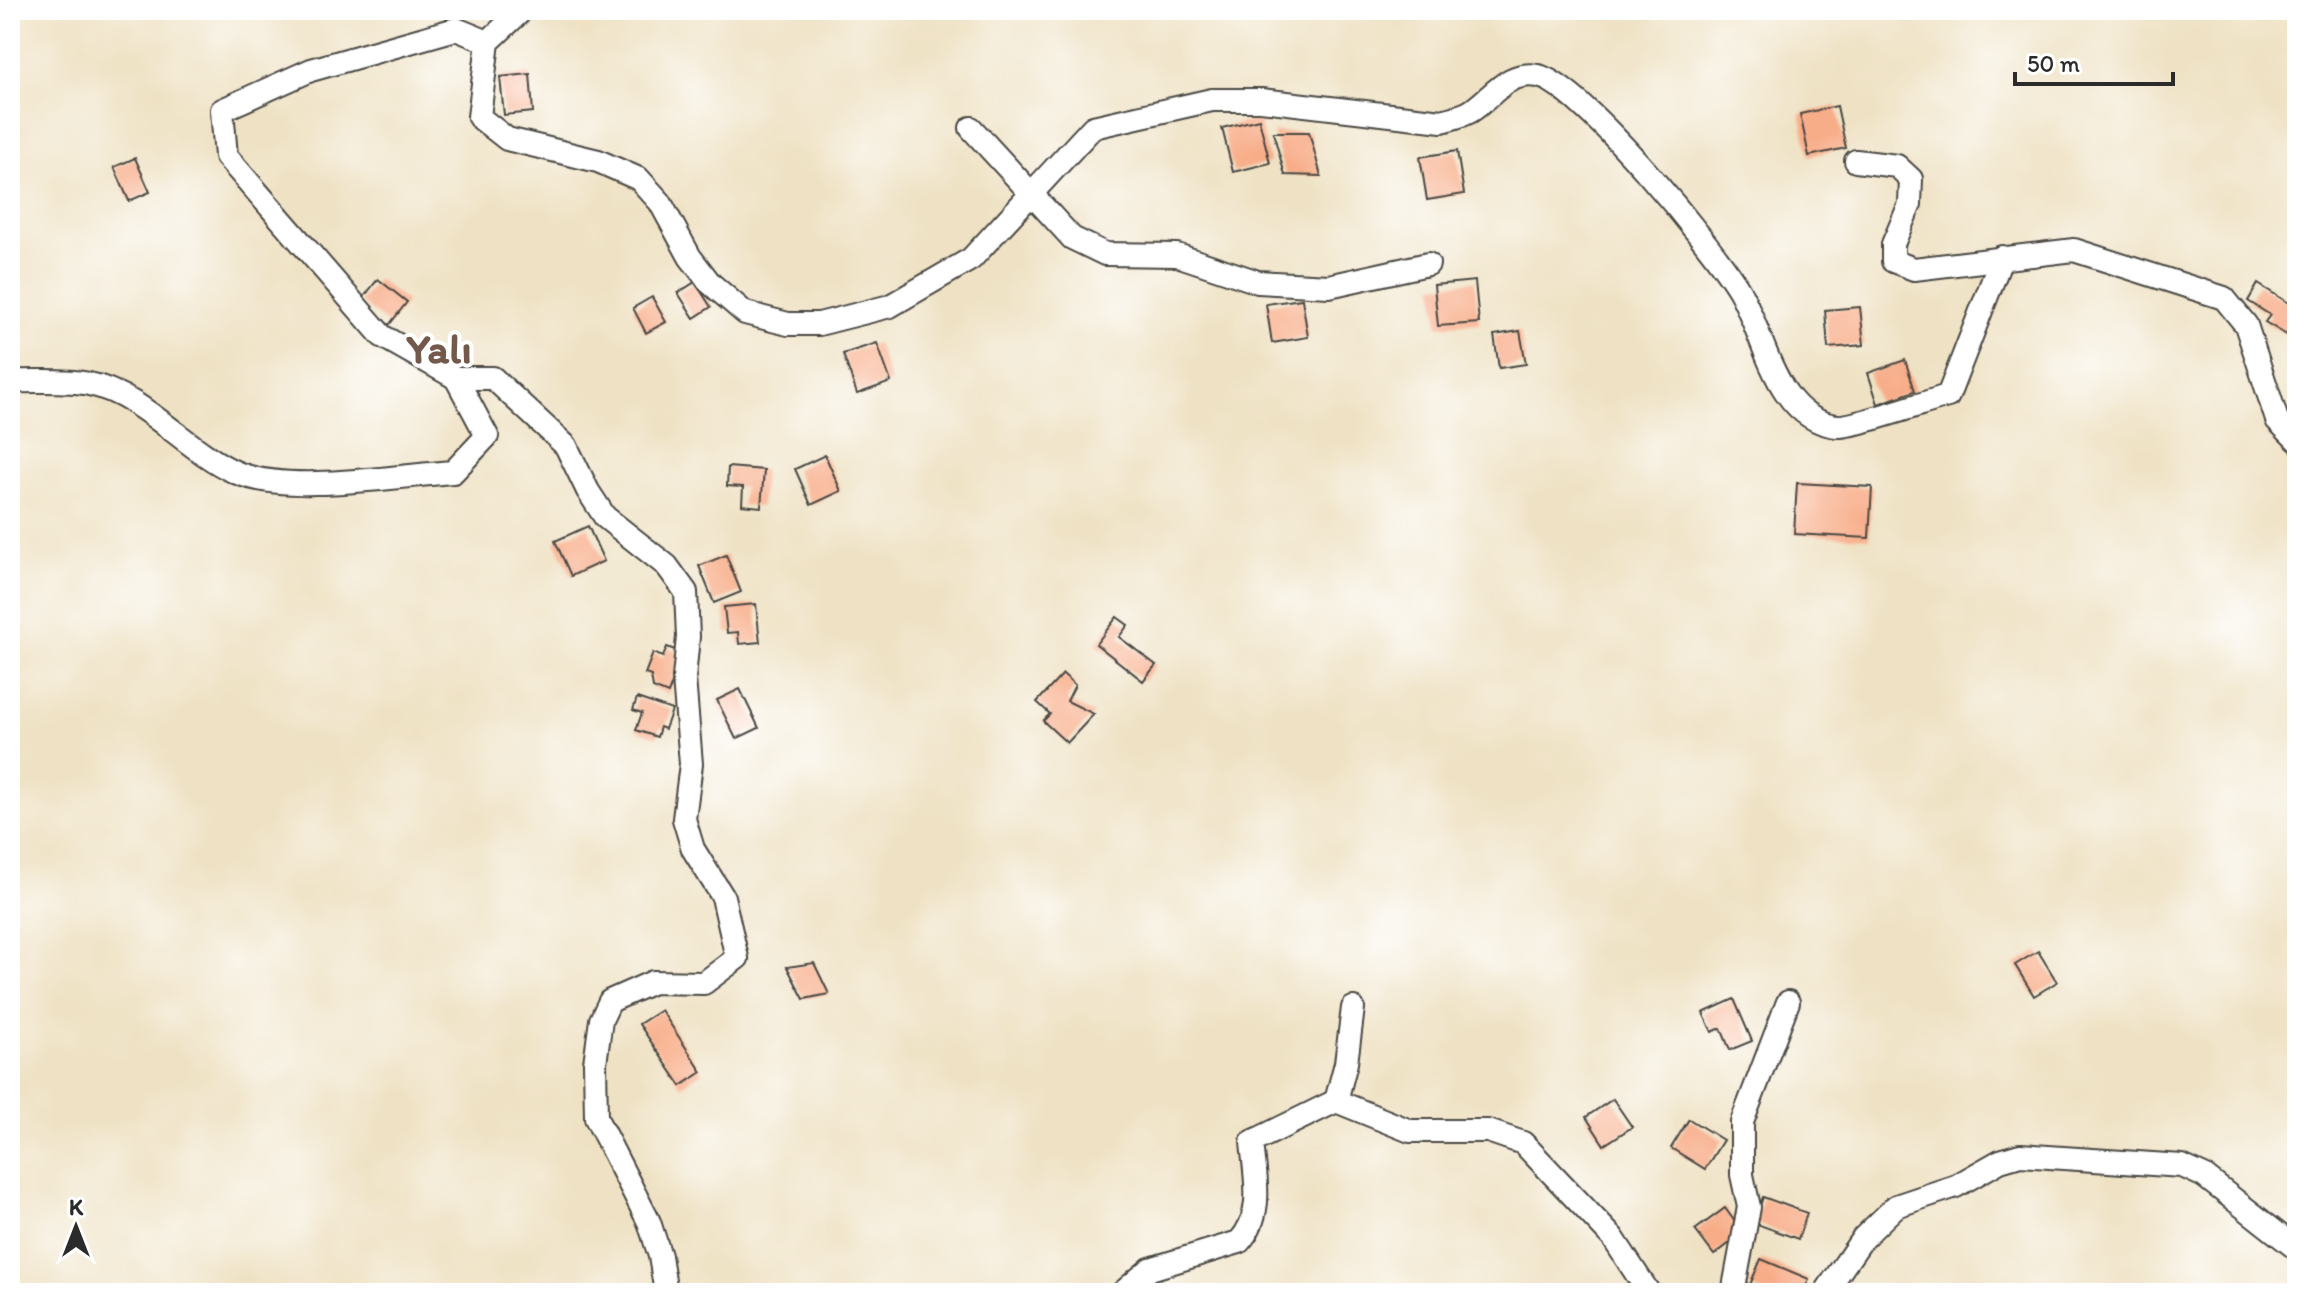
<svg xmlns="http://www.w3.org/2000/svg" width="2307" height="1303" font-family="Itim,sans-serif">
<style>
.building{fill:#f8ad89}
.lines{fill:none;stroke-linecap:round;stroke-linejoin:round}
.minor-casing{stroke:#484642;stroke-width:26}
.minor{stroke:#fff;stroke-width:22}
.labels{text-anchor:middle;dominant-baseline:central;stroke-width:8;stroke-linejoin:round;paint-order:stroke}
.district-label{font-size:42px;font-weight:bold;fill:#73584c;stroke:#fff}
</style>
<rect width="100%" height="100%" fill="#fff"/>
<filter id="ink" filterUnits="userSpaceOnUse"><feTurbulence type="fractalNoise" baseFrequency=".0125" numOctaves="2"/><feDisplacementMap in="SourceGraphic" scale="16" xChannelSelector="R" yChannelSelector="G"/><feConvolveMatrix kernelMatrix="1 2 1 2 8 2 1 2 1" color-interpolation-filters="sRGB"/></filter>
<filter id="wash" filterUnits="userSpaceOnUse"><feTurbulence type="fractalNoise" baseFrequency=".006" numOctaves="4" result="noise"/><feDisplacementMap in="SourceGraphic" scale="32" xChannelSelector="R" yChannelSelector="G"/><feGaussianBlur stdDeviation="1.8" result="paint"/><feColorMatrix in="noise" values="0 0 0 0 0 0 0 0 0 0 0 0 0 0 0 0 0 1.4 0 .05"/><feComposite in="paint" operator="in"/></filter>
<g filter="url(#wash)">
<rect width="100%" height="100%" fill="#efe2c4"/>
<g id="blocks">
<!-- building -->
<g class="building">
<polygon points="530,74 533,112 504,115 500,77"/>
<polygon points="1837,106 1846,148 1809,156 1800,114"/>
<polygon points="1259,119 1270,163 1233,172 1222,128"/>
<polygon points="1273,132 1309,132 1321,176 1285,175"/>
<polygon points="1457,151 1464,194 1427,200 1420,157"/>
<polygon points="135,158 150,192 129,201 114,167"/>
<polygon points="378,279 407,302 389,325 360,302"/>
<polygon points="1475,281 1479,323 1438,326 1434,285"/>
<polygon points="695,282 711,307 694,318 678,293"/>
<polygon points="2258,284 2297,308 2297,326 2290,337 2265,322 2270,315 2248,301"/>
<polygon points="652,297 666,322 646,333 633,308"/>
<polygon points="1302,299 1308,337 1272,343 1266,304"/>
<polygon points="1860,307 1864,345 1828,348 1825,310"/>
<polygon points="1520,331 1526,364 1499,368 1494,335"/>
<polygon points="877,343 891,382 857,394 843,354"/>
<polygon points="1905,360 1915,391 1878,404 1868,373"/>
<polygon points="825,455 841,491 811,505 795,469"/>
<polygon points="728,467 764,470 761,507 742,505 743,487 727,486"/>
<polygon points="1797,483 1872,487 1869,538 1794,534"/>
<polygon points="588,526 604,561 571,576 555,541"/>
<polygon points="726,555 741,592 714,603 699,566"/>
<polygon points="756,604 760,642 739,644 738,632 727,633 724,607"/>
<polygon points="1117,617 1128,625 1119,637 1156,665 1143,681 1096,644"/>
<polygon points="667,647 683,653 668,694 653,688 651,676 645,674 653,653 663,657"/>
<polygon points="1063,674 1075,685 1067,701 1094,714 1067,743 1043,721 1050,714 1037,702"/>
<polygon points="740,689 759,728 736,739 717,700"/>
<polygon points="637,698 672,710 665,729 660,727 657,737 636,730 642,713 633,710"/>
<polygon points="2038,951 2057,982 2034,996 2015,965"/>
<polygon points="814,963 829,994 804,999 787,967"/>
<polygon points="1734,999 1752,1041 1730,1050 1721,1028 1712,1032 1703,1013"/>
<polygon points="661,1010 702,1072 681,1086 639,1024"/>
<polygon points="1613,1099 1632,1127 1604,1145 1586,1117"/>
<polygon points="1689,1119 1723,1140 1705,1169 1671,1148"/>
<polygon points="1763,1197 1807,1213 1798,1239 1754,1223"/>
<polygon points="1725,1208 1743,1233 1714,1255 1695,1230"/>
<polygon points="1761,1259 1809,1279 1803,1293 1763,1293 1749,1287"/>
</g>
</g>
</g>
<g filter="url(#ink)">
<use href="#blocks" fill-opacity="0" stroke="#484642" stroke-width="2"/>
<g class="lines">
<defs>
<g id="minor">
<path d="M522,10l-34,32 -9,75 28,22 91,22 41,18 21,23 30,55 20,26 35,30 43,11h31l71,-18 81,-47 122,-132 119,-27h49l181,21c10,-3 21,-5 29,-10 22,-14 36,-41 67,-35 42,8 177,173 201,214 26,45 36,129 98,136 15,2 91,-25 111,-30l54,-139"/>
<polyline points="488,42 456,29 311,70 222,110 226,156 382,336 456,378 493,378 566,446 588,491 605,517 667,566 686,592 688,637 684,678 691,764 684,819 693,849 723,897 737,958 704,983 653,982 610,1001 601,1020 595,1063 596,1118 649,1222 660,1256 666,1293"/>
<polyline points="971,128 1072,238 1105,254 1177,255 1258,282 1329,286 1428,264"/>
<polyline points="1856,161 1897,166 1911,179 1910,204 1893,244 1893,261 1914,269 2074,250 2224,298 2246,325 2277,420 2297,440"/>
<path d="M10,381c25,1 54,-2 79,3 53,10 98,67 146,88 52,23 160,4 218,0l34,-36 -31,-58"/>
<polyline points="1336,1101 1346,1063 1353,1008"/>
<path d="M1122,1293l28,-24 89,-27c26,-28 16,-65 13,-100l84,-41 74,30h78l35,12 90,95 36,55"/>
<polyline points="1733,1293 1749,1207 1742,1175 1742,1122 1788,1002"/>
<polyline points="1825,1293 1863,1238 1896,1206 1956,1186 2000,1161 2020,1155 2182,1166 2204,1176 2297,1249"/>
</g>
</defs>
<!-- minor casing -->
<use href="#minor" class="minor-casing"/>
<!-- minor -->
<use href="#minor" class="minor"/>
</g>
</g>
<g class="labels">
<!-- district labels -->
<g class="district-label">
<text x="439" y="348">Yalı</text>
</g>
</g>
<!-- margin -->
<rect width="2307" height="1303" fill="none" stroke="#fff" stroke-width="40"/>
<!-- north arrow -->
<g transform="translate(76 1227)" stroke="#ffffff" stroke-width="6" paint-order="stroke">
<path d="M0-6L14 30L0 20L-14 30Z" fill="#2b2b2b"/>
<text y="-12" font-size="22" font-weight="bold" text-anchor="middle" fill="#2b2b2b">K</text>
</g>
<!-- scale -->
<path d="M2015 72v12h158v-12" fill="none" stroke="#2b2b2b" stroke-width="4"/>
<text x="2027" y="72" font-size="24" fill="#2b2b2b" stroke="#ffffff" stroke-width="6" paint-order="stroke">50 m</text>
</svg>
